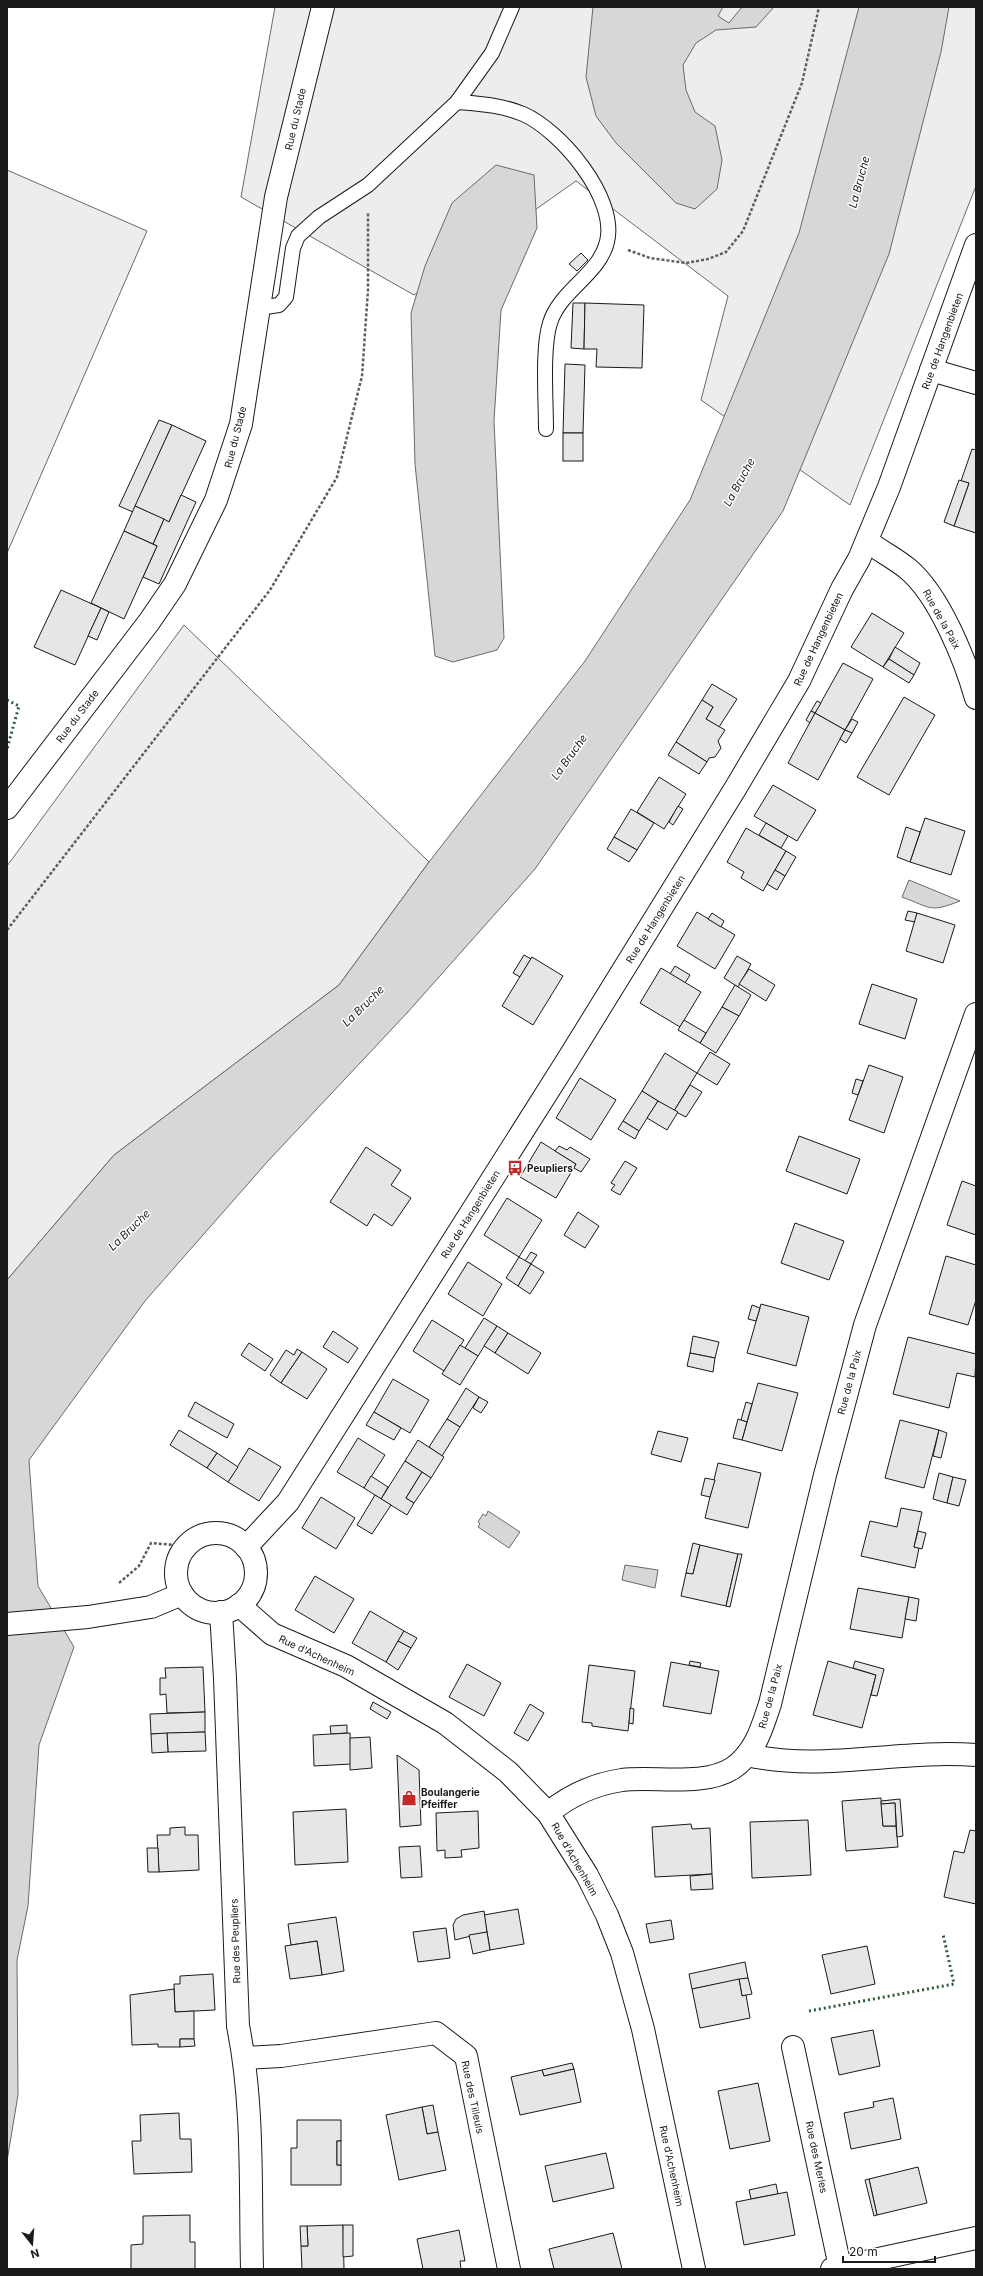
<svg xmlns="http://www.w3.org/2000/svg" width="983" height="2276" font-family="Inter,sans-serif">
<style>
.green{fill:#ededed;stroke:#6a6a6a}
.water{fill:#d7d7d7;stroke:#6a6a6a}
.building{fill:#e6e6e6;stroke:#1a1a1a}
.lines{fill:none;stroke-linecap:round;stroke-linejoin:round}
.lane-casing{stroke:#1a1a1a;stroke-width:16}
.street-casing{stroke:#1a1a1a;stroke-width:24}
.secondary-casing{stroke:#1a1a1a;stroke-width:24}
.path{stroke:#5f5f5f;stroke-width:2.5;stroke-dasharray:3 2;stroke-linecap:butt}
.lane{stroke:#fff;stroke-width:14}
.street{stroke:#fff;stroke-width:22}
.secondary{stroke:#fff;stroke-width:22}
.hedge{stroke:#2b5a34;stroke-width:3;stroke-dasharray:2 3;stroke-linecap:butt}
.labels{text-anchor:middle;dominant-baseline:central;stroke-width:3;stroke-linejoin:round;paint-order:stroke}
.street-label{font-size:10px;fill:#1a1a1a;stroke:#fff}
.poi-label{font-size:10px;font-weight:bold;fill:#1a1a1a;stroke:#fff;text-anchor:start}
.water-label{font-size:11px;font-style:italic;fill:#1a1a1a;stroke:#fff}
</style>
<rect width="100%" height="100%" fill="#fff"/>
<!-- green -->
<g class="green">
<polygon points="275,7 976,7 976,186 850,505 701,400 728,296 576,181 414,295 241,197"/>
<polygon points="7,170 147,231 7,553"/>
<polygon points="184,625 429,862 339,985 114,1155 7,1280 7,866"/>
</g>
<!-- water -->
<g class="water">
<polygon points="593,7 723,7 718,16 729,23 742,7 774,7 756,27 716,30 696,43 683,65 686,90 695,112 715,126 722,160 717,189 695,209 676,203 616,143 596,116 586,77"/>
<polygon points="859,7 949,7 941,52 889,254 783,511 535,869 407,1013 268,1161 145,1301 29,1460 38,1586 74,1647 39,1745 28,1906 17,1960 18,2095 7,2161 7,1280 114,1155 339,985 429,862 585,661 690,500 799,233"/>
<polygon points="496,165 534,175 537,228 501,310 494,421 504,638 497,650 453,662 435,656 415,464 411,313 425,266 452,203"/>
<path d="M909,880l51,21c-31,12 -28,7 -58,-4z"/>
<polygon points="488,1511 520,1532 509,1548 478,1527 480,1524 478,1522 483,1514 486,1516"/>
<polygon points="625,1565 658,1570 655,1588 622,1580"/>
</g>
<!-- building -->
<g class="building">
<polygon points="581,253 588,260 577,271 569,264"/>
<polygon points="573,303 585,303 584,349 571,348"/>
<polygon points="585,303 644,305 642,368 596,367 597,349 584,349"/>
<polygon points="565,364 585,365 583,433 563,433"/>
<polygon points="159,420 172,425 133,512 119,506"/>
<polygon points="172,425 206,441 169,522 135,506"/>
<rect x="563" y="433" width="20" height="28"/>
<polygon points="972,449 976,450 976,533 954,526 969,483 961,481"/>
<polygon points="959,480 969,483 954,526 944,522"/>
<polygon points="181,495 196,502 159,584 143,577 157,546 153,544 164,519 169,522"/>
<polygon points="135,506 164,519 153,544 124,531"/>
<polygon points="124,531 157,546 124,619 91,603"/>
<polygon points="61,590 101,608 75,665 34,647"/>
<polygon points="101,608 109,612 97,640 88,636"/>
<polygon points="872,613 904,633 883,667 851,647"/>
<polygon points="895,647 920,663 914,675 889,659"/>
<polygon points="889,659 914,675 909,683 883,667"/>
<polygon points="843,663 873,679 845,730 815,713"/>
<polygon points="712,684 737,699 719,727 706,719 713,707 702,700"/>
<polygon points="904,697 935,715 889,795 857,777"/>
<polygon points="702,700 713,707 706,719 725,730 718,741 721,748 715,757 709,758 707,762 676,742"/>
<polygon points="817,701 821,703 815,713 811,711"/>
<polygon points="811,711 815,713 810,723 806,720"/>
<polygon points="815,713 845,730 818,780 788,763"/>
<polygon points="852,719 858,722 852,733 845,730"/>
<polygon points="845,730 852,733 846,743 840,739"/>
<polygon points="676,742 707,762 699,774 668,755"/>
<polygon points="659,777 686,794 664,829 637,812"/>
<polygon points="773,785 816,810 797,841 754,816"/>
<polygon points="678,806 683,809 673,825 669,822"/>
<polygon points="631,809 654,823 637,850 614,837"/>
<polygon points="925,818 965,831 951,875 910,862"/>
<polygon points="766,823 788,836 781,848 759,835"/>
<polygon points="906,827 920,832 910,862 897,857"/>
<polygon points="746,828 786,851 763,891 741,878 744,872 727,862"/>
<polygon points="614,837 637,850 629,862 607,849"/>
<polygon points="786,851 796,857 785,876 775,870"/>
<polygon points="775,870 785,876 777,890 767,884"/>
<polygon points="908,911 917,913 915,922 905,920"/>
<polygon points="697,912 735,935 715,969 677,946"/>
<polygon points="712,913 724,921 721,927 708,919"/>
<polygon points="917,913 955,925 943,963 906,951"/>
<polygon points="524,955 531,959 520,977 513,973"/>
<polygon points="737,956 751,964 738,987 724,978"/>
<polygon points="532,957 563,976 533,1025 502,1006"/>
<polygon points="675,966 690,975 685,983 670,974"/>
<polygon points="661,968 701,992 680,1027 640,1003"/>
<polygon points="749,969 775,985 766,1001 739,984"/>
<polygon points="872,984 917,999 905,1039 859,1024"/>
<polygon points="735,985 751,995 739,1016 722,1007"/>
<polygon points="722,1007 739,1016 716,1053 700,1043"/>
<polygon points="684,1020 706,1033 700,1043 678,1030"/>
<polygon points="710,1052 730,1064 717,1085 697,1073"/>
<polygon points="665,1053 697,1073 674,1111 642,1091"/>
<polygon points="869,1065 903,1077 884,1133 849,1120"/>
<polygon points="580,1078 616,1100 591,1140 556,1118"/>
<polygon points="856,1079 863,1081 858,1095 852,1093"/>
<polygon points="690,1085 702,1092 686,1117 674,1111"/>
<polygon points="642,1091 658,1101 639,1131 623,1121"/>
<polygon points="658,1101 678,1112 667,1130 647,1118"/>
<polygon points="623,1121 639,1131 635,1139 618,1129"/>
<polygon points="799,1136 860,1159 847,1194 786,1171"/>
<polygon points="541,1142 576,1164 556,1198 520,1177"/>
<polygon points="559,1146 567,1150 570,1147 590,1159 581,1172 574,1168 576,1164 555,1151"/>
<polygon points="366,1147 401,1170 391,1185 411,1198 392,1226 374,1214 367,1226 330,1202"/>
<polygon points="625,1161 637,1168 620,1195 611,1190 615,1185 611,1183"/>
<polygon points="962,1181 976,1186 976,1235 947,1225"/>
<polygon points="507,1198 542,1220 519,1257 484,1235"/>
<polygon points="578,1212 599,1226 585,1248 564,1235"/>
<polygon points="795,1223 844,1241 829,1280 781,1263"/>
<polygon points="531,1252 537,1255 531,1264 525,1261"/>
<polygon points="946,1256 976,1265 976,1300 968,1325 929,1314"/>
<polygon points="519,1257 531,1264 518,1286 506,1278"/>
<polygon points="468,1262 502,1284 483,1316 448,1294"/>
<polygon points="531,1264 544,1272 530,1294 518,1286"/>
<polygon points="761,1304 809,1317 796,1366 747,1353"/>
<polygon points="752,1305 760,1308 756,1321 748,1319"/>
<polygon points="484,1318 497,1326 478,1356 465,1348"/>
<polygon points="432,1320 464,1340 444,1371 413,1351"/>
<polygon points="497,1326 508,1333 495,1353 484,1346"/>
<polygon points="333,1331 358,1348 348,1363 323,1347"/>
<polygon points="508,1333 541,1353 528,1374 495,1353"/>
<polygon points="693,1336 719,1342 715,1358 690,1353"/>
<polygon points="908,1337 976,1354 975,1377 957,1373 949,1408 893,1394"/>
<polygon points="249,1343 273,1359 265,1371 241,1355"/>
<polygon points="460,1345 478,1356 460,1385 442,1374"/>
<polygon points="297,1349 302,1352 281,1383 270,1375 286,1350 294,1355"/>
<polygon points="302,1352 327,1369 307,1399 281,1383"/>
<polygon points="690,1353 715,1358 713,1372 687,1366"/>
<polygon points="393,1379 429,1400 410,1433 374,1412"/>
<polygon points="758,1383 798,1393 782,1451 742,1440"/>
<polygon points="466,1388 479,1397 460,1427 447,1419"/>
<polygon points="479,1397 488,1402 481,1413 473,1408"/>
<polygon points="195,1402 234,1424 227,1438 188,1416"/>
<polygon points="746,1402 752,1404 747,1422 741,1420"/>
<polygon points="374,1412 401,1428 394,1440 366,1425"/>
<polygon points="447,1419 460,1427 442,1456 429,1447"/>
<polygon points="738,1419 747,1422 742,1440 733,1438"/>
<polygon points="900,1420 939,1430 924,1488 885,1478"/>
<polygon points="179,1430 217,1453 207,1468 170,1445"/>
<polygon points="939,1430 947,1433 941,1458 933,1456"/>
<polygon points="658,1431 688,1438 681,1462 651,1454"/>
<polygon points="358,1438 385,1455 364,1488 337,1472"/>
<polygon points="418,1440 444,1457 431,1478 405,1461"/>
<polygon points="249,1448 281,1467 259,1501 228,1482"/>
<polygon points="217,1453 238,1467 228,1482 207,1468"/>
<polygon points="405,1461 422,1472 406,1498 414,1503 407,1515 381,1499"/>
<polygon points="718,1463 761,1473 748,1528 705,1518"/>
<polygon points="422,1472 431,1478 414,1503 406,1498"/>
<polygon points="939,1473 953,1477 947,1503 933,1499"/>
<polygon points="371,1476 388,1487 381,1499 364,1488"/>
<polygon points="953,1477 966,1480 959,1506 947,1503"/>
<polygon points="705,1478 715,1480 710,1497 701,1495"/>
<polygon points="375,1495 391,1505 372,1534 357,1525"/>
<polygon points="321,1497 355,1518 336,1549 302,1528"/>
<polygon points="901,1508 922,1512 914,1547 919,1548 915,1568 861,1556 870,1521 897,1527"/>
<polygon points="918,1531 926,1533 922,1549 914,1547"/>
<polygon points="693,1543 700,1545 693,1574 686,1573"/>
<polygon points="700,1545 738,1554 726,1606 681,1596 686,1573 693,1574"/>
<polygon points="738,1554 742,1554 730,1607 726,1606"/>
<polygon points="315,1576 354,1599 334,1633 295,1610"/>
<polygon points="858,1588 909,1597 902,1638 850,1629"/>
<polygon points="909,1597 919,1599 916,1621 905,1619"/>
<polygon points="370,1611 404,1631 386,1662 352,1643"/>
<polygon points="404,1631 417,1638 411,1648 398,1641"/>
<polygon points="398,1641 411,1648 398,1670 386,1662"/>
<polygon points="690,1661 701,1663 700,1667 689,1665"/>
<polygon points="828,1661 876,1675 862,1728 813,1715"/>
<polygon points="855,1661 884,1669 877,1696 871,1695 876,1675 853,1668"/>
<polygon points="671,1662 719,1671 711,1714 663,1706"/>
<polygon points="467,1664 501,1683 484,1716 449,1697"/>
<polygon points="589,1665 635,1671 628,1731 592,1726 592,1723 582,1722"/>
<polygon points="203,1667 205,1712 167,1713 166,1694 160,1695 160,1678 166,1678 165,1668"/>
<polygon points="373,1702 391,1712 387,1719 370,1709"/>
<polygon points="530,1704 544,1713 528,1741 514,1733"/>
<polygon points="630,1708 634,1709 633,1724 629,1723"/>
<polygon points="205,1712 205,1732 151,1734 150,1714"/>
<polygon points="347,1725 347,1733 331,1734 330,1726"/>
<polygon points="205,1732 206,1751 168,1752 167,1733"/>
<polygon points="167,1733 168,1752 152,1753 151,1734"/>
<polygon points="350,1733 351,1764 314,1766 313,1735"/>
<polygon points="370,1737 372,1768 350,1770 350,1738"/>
<polygon points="397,1755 419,1770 421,1825 400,1827"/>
<polygon points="881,1798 883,1826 896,1826 898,1847 846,1851 842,1801"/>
<polygon points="900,1799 903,1836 897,1837 895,1803 881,1804 881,1801"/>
<polygon points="895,1803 896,1826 883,1826 881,1804"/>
<polygon points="346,1809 348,1862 295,1865 293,1812"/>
<polygon points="478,1811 479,1848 461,1850 462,1857 445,1858 445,1850 437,1851 436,1813"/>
<polygon points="808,1820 811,1875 752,1878 750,1822"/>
<polygon points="691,1824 692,1829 710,1828 712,1874 655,1877 652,1827"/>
<polygon points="185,1827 185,1835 198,1835 199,1870 159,1872 157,1835 170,1835 170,1828"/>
<polygon points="970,1830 976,1831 976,1904 944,1897 954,1851 964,1853"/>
<polygon points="420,1846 422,1877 401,1878 399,1847"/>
<polygon points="147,1848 158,1848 159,1872 148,1872"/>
<polygon points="712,1874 713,1889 691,1890 690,1876"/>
<polygon points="518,1909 524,1944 490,1950 484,1915"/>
<polygon points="484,1911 487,1932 455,1940 453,1925 456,1919 463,1915"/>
<polygon points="336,1917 344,1971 322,1975 317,1941 291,1945 288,1924"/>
<polygon points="671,1920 674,1939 650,1943 646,1924"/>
<polygon points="446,1928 450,1958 418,1962 413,1932"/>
<polygon points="487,1932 490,1950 473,1954 469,1935"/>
<polygon points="317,1941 322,1975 290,1979 285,1946"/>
<polygon points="867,1946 875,1984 831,1994 822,1955"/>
<polygon points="745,1962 748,1978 692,1989 689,1974"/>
<polygon points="213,1974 215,2010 175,2012 174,1984 180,1984 180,1976"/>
<polygon points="748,1978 752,1994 742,1996 739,1979"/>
<polygon points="739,1979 742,1996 746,1995 750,2018 700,2028 692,1989"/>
<polygon points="174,1989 175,2012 194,2011 194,2039 180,2039 180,2047 158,2047 158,2044 132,2045 130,1995"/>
<polygon points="873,2030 880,2066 839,2075 831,2038"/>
<polygon points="180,2039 194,2039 195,2046 180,2047"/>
<polygon points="572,2063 574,2069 544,2076 542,2070"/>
<polygon points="574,2069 581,2102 520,2115 511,2077 542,2070 544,2076"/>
<polygon points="758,2083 770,2141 730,2149 718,2091"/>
<polygon points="893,2098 901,2139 851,2149 844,2113 874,2107 873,2102"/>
<polygon points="433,2105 438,2132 427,2134 422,2107"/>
<polygon points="422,2107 427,2134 438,2132 446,2170 399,2180 386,2115"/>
<polygon points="179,2113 180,2139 191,2139 192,2172 134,2174 132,2141 141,2141 140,2115"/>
<polygon points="297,2120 341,2120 341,2141 337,2141 337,2165 341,2165 341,2185 291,2185 291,2148 297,2148"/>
<rect x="337" y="2141" width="4" height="24"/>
<polygon points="606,2153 614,2188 553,2202 545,2166"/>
<polygon points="918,2167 927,2203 877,2215 869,2179"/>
<polygon points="869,2179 877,2215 874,2216 865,2180"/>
<polygon points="776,2184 778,2194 751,2199 749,2190"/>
<polygon points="787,2192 795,2235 744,2245 736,2202"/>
<polygon points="190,2215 190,2242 195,2242 195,2269 131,2269 131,2245 143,2244 143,2216"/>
<polygon points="343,2225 344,2269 302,2269 301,2246 308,2246 307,2226"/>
<polygon points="343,2225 353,2225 353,2256 343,2257"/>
<polygon points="300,2226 307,2226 308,2246 301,2246"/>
<polygon points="459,2230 465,2261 460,2261 461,2269 423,2269 417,2239"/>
<polygon points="613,2233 622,2269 554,2269 549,2249"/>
</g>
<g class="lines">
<defs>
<g id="lane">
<path d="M457,102c23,2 45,3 66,12 37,16 95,84 84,128 -8,33 -47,48 -57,81 -8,25 -4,77 -4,106"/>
<polyline points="259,308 279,305 286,297 293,248 298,236 319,217 368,185 457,102 492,53 512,7"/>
</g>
<g id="street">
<polyline points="931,370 976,383"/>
<path d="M867,541c13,10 29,18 41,28 31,26 57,90 68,129"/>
<polyline points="7,808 149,622 175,584 216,500 241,424 276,197 323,7"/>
<path d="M221,1612l4,66 13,348c16,79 12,162 14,243"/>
<path d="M747,1755c75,17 153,-6 229,0"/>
<path d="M548,1813c21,-17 47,-29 74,-33 33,-4 82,7 111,-12 22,-15 29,-40 37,-64l55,-229 40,-150 111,-311"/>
<polyline points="793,2047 840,2267"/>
<polyline points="244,2058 281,2056 436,2033 466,2056 509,2269"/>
<polyline points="832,2269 976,2238"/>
</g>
<g id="secondary">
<circle cx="216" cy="1573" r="40"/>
<polyline points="246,1547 288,1502 567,1061 735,789 799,681 842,589 859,559 889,487 976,245"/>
<polyline points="239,1605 272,1634 346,1666 445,1723 508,1772 548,1813 587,1875 607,1915 622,1953 643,2029 694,2269"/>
<polyline points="7,1624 88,1617 151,1607 182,1594"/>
</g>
</defs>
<!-- lane casing -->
<use href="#lane" class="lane-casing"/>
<!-- street casing -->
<use href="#street" class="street-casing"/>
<!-- secondary casing -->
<use href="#secondary" class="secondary-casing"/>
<!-- path -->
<g class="path">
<polyline points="628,250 650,258 686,263 708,259 726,252 743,231 802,83 819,7"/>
<polyline points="7,930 270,590 337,477 362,376 368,290 368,212"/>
<polyline points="119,1583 139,1566 151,1543 186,1546"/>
</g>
<!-- lane -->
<use href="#lane" class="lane"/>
<!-- street -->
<use href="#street" class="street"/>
<!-- secondary -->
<use href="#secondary" class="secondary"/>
<!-- hedge -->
<g class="hedge">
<polyline points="7,700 19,706 7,749"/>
<polyline points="809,2011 954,1984 943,1934"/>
</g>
</g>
<!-- icons -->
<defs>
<symbol id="bus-bare" viewBox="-9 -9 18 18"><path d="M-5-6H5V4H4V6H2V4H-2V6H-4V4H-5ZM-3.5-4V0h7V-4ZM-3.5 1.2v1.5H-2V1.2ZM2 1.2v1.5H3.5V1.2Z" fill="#c62828" stroke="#fff" stroke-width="2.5" paint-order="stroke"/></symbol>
<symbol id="shop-bare" viewBox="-9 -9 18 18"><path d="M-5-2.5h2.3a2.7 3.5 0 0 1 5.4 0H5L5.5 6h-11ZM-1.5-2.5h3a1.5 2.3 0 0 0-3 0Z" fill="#c62828" stroke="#fff" stroke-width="2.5" paint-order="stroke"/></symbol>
</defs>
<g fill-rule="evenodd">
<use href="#bus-bare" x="504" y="1157" width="22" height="22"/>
<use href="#shop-bare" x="398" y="1787" width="22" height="22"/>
</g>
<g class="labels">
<!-- street labels -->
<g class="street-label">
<text transform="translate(295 119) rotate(-77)">Rue du Stade</text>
<text transform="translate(942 341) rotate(-70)">Rue de Hangenbieten</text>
<text transform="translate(235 437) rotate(-76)">Rue du Stade</text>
<text transform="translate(942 619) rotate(61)">Rue de la Paix</text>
<text transform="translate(818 639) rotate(-65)">Rue de Hangenbieten</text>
<text transform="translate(77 716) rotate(-53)">Rue du Stade</text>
<text transform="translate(655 919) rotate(-58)">Rue de Hangenbieten</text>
<text transform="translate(470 1214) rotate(-58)">Rue de Hangenbieten</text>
<text transform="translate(849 1382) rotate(-75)">Rue de la Paix</text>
<text transform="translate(317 1655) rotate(25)">Rue d'Achenheim</text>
<text transform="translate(770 1696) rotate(-75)">Rue de la Paix</text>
<text transform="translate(575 1859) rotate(60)">Rue d'Achenheim</text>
<text transform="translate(235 1941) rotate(-92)">Rue des Peupliers</text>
<text transform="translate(473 2097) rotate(78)">Rue des Tilleuls</text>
<text transform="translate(817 2157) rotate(78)">Rue des Merles</text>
<text transform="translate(672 2166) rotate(78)">Rue d'Achenheim</text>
</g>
<!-- poi labels -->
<g class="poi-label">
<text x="527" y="1168">Peupliers</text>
<text x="421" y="1792">Boulangerie<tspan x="421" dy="12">Pfeiffer</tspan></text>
</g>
<!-- water labels -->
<g class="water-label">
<text transform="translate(859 182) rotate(-75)">La Bruche</text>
<text transform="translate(739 482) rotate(-61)">La Bruche</text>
<text transform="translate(569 757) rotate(-54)">La Bruche</text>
<text transform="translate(363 1006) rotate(-44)">La Bruche</text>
<text transform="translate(129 1230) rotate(-44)">La Bruche</text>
</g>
</g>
<!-- border -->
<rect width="983" height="2276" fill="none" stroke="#1a1a1a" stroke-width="16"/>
<!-- north arrow -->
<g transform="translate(32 2244) rotate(163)" stroke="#ffffff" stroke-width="3" paint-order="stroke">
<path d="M0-3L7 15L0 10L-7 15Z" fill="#1a1a1a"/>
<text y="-6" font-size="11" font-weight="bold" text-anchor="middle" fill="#1a1a1a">N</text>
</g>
<!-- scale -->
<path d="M843 2256v6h92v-6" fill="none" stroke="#1a1a1a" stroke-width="2"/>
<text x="849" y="2256" font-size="12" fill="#1a1a1a" stroke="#ffffff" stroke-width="3" paint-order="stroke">20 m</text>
</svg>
